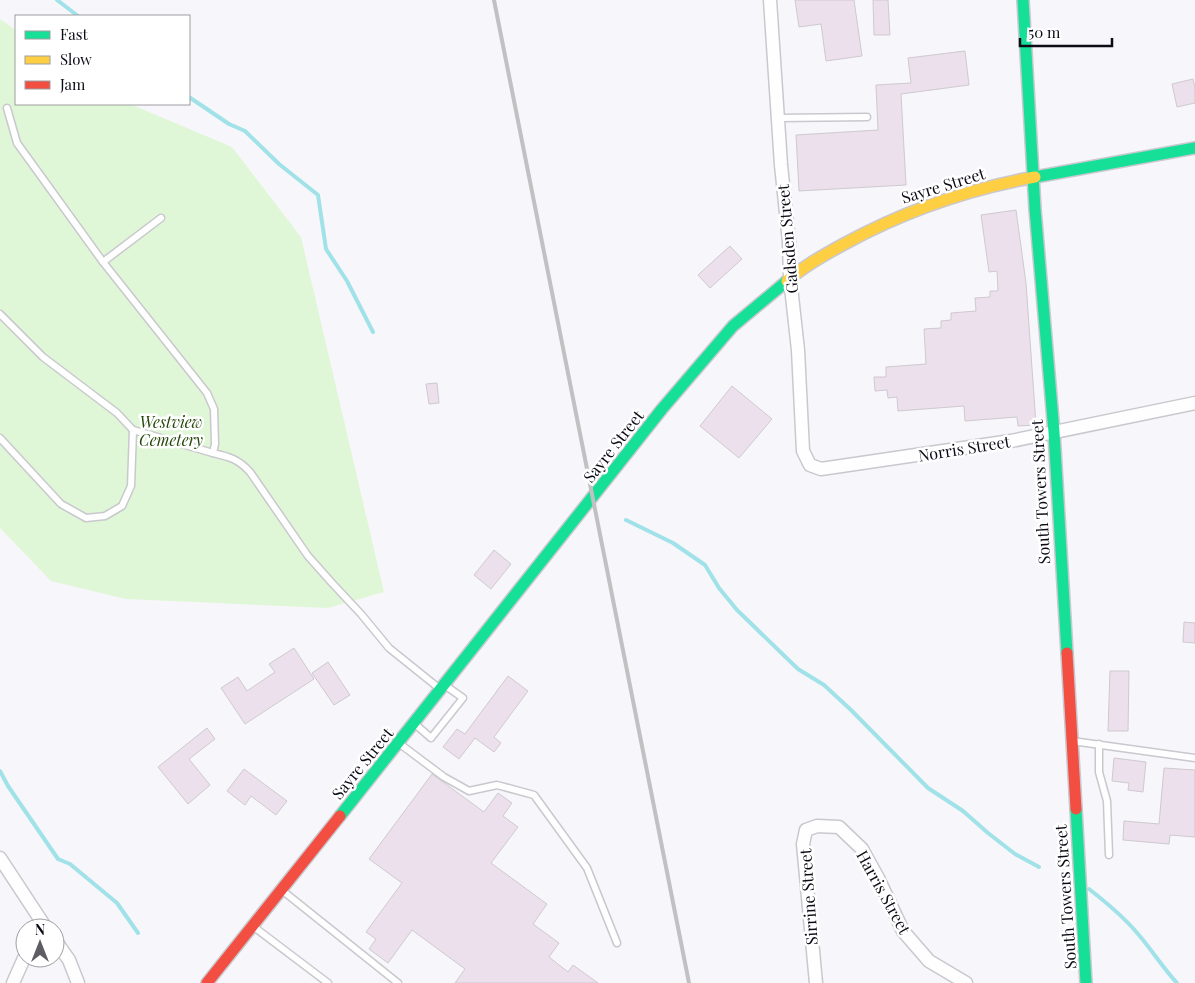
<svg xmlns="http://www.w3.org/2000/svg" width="1195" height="983" font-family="'Playfair Display',serif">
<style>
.green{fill:#e0f7d7}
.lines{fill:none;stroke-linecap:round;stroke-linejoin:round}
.stream{stroke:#a0e2e8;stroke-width:4}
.building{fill:#ebe0eb;stroke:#cfc9d0}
.lane-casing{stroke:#c9c8cf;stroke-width:9}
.street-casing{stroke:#c9c8cf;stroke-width:15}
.fast-casing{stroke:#c9c8cf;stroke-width:14}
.slow-casing{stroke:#c9c8cf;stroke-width:14}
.jam-casing{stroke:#c9c8cf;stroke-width:14}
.lane{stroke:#fefefe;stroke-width:6}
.street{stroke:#fefefe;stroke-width:12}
.fast{stroke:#16e098;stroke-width:11}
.slow{stroke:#ffcf43;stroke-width:11}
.jam{stroke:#f24e42;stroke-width:11}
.rail{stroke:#c1c0c2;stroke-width:4}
.labels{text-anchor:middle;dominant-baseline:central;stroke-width:5;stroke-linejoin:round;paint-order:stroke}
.street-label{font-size:16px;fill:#0c0a14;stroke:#fff}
.park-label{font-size:16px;font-style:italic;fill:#244708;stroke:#fff}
</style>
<rect width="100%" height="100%" fill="#f7f6fa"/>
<!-- green -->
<polygon class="green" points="0,19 16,30 16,104 130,104 232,147 301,237 384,592 328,608 126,599 51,581 0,528"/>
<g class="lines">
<!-- stream -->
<g class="stream">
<polyline points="57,0 78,16"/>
<polyline points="189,97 229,124 245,131 279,164 318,195 326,249 347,281 373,332"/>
<polyline points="626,520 673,543 705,565 719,588 737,610 798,669 824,685 851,710 928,788 963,811 988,833 1015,854 1039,867"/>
<polyline points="0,771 8,786 58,859 70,864 117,903 138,933"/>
<path d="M1089,889c18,14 35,28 49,45 14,16 25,34 39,49"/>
</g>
</g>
<!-- building -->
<g class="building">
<polygon points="795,0 854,0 862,56 826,61 821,24 799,27"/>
<polygon points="873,0 888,0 890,35 874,35"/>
<polygon points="965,51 969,85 901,94 906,185 799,191 796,135 878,130 876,85 911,83 908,58"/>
<polygon points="1193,79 1195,88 1195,103 1177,107 1172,84"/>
<polygon points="1016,210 1026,283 1036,425 1018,426 1017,417 965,421 964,406 898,411 897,397 888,398 887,390 875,391 874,377 886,377 886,367 926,364 924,329 941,328 941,321 951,320 951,313 976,311 975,298 990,297 990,291 998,291 997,271 989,272 981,215"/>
<polygon points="730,246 742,259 710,288 698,275"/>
<polygon points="437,383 439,403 429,404 426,384"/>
<polygon points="732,386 772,419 739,458 700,426"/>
<polygon points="494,550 511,564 491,589 474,575"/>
<polygon points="1184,622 1195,623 1195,643 1183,642"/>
<polygon points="294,648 314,679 245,724 221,688 238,677 247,691 275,672 269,664"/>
<polygon points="328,662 350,695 334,705 312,673"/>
<polygon points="1110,671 1129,671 1128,731 1108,731"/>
<polygon points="508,676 528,691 494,737 501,743 494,752 475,738 459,759 443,747 457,729 465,734"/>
<polygon points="207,728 215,739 189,759 210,785 188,804 158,767"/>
<polygon points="1114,758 1146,762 1143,792 1128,790 1129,783 1112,781"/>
<polygon points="1164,768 1195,770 1195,837 1170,835 1169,844 1123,840 1124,821 1159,824"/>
<polygon points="244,769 287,801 276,815 251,796 245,805 227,791"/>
<polygon points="432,774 484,812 498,793 512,803 503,816 518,827 491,863 547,904 533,924 559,943 549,957 568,972 573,965 598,983 455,983 465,969 412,930 388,963 369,949 376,939 366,932 402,883 369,859"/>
</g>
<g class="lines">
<defs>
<g id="lane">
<path d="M7,108l10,35 86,119 104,131 7,16 1,35 -2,9c17,4 25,6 37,19l58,84 24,27 29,31 28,34 51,41"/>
<polyline points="778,118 867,117"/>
<polyline points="103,262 161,218"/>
<polyline points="0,314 43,357 117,413 133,430 213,453"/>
<polyline points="0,438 61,504 86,518 105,516 122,506 131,486 133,430"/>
<polyline points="415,724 431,738 463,698 446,686"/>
<polyline points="1072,741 1195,758"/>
<polyline points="400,744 444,777 469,791 497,785 534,795 587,868 617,943"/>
<polyline points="1099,744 1099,772 1107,801 1109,855"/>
<polyline points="283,891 398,983"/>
<polyline points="254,927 328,983"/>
</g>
<g id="street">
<polyline points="770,0 781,165 789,242 790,278 798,350 803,451 810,465 821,469 1011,441 1195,403"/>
<polyline points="0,858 46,928"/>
<polyline points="55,940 69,960 78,983"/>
<polyline points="13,983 25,956"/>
<polyline points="816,983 803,844 806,830 817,826 839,827 862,849 878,878 903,931 929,961 966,983"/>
</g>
<g id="fast">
<polyline points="1023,0 1035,209 1054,432 1067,653"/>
<polyline points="1035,177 1195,148"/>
<polyline points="1076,809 1086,983"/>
<polyline points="340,816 662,409 733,326 787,281"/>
</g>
<path id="slow" d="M787,281c17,-15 37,-26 57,-37 60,-33 124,-55 191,-67"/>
<g id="jam">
<polyline points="1067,653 1076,809"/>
<polyline points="207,983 340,816"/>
</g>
</defs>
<!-- lane casing -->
<use href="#lane" class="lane-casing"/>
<!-- street casing -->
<use href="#street" class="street-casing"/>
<!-- fast casing -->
<use href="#fast" class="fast-casing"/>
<!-- slow casing -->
<use href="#slow" class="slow-casing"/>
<!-- jam casing -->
<use href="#jam" class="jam-casing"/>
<!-- lane -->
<use href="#lane" class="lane"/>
<!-- street -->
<use href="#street" class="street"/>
<!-- fast -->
<use href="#fast" class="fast"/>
<!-- slow -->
<use href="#slow" class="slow"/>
<!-- jam -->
<use href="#jam" class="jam"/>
<!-- rail -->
<polyline class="rail" points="494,0 689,983"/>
</g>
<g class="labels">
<!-- street labels -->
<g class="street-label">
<text transform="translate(943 185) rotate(-17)">Sayre Street</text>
<text transform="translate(787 239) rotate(-95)">Gadsden Street</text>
<text transform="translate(613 446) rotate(-52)">Sayre Street</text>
<text transform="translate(964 448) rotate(-9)">Norris Street</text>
<text transform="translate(1040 492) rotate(-93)">South Towers Street</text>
<text transform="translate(362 763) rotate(-51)">Sayre Street</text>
<text transform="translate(884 892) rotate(61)">Harris Street</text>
<text transform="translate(808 897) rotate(-94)">Sirrine Street</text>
<text transform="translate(1065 897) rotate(-94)">South Towers Street</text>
</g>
<!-- park labels -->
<g class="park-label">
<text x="171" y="421">Westview<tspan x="171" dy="18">Cemetery</tspan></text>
</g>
</g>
<!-- legend -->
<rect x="15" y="15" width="175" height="90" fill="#ffffff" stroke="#9e9da1"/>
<rect x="25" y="31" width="25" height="8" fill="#16e098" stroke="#9e9da1"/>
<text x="60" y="40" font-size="15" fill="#0c0a14">Fast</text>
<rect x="25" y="56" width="25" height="8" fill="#ffcf43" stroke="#9e9da1"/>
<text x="60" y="65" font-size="15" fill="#0c0a14">Slow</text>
<rect x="25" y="81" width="25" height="8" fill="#f24e42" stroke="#9e9da1"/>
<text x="60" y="90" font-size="15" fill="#0c0a14">Jam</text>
<!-- north arrow -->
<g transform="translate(40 943)"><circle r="24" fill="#ffffff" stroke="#9e9da1"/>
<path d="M0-4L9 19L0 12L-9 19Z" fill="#5e5d64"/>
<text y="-8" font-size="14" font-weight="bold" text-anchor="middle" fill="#0c0a14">N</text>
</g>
<!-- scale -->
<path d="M1020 38v8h92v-8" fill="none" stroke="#0c0a14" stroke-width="2.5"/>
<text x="1028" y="38" font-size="15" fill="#0c0a14" stroke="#ffffff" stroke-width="4" paint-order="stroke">50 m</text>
</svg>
